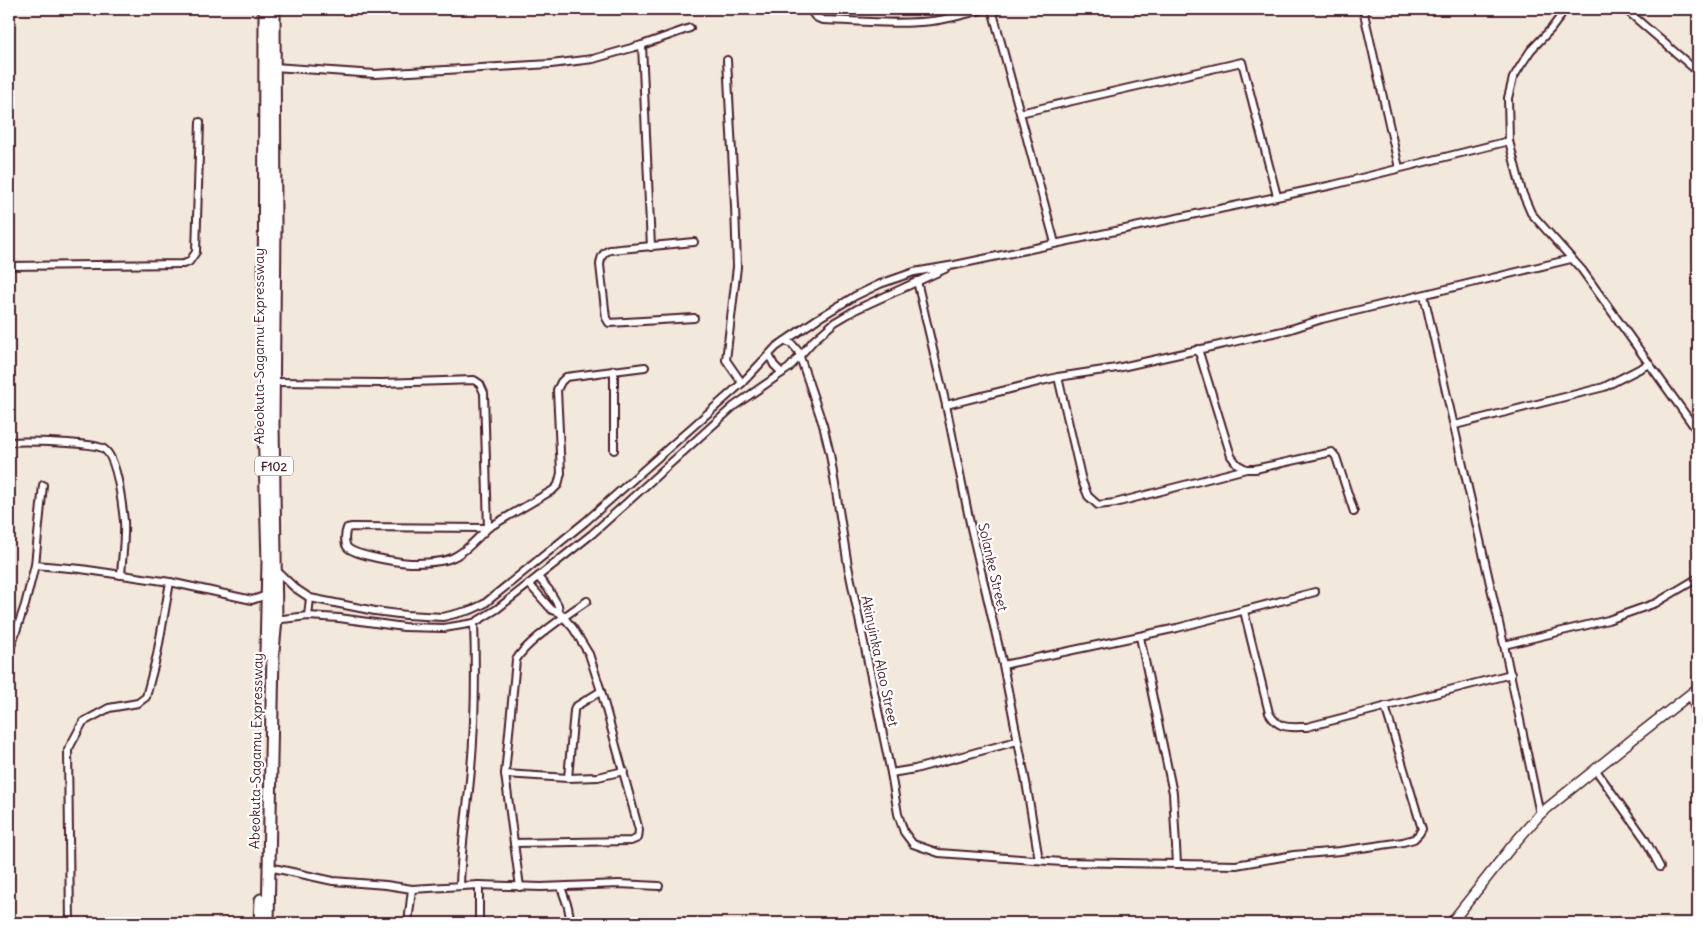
<svg xmlns="http://www.w3.org/2000/svg" width="1707" height="932" font-family="Delius,sans-serif">
<style>
.lines{fill:none;stroke-linecap:round;stroke-linejoin:round}
.minor-casing{stroke:#4a1f2b;stroke-width:10}
.tertiary-casing{stroke:#4a1f2b;stroke-width:12}
.trunk-casing{stroke:#4a1f2b;stroke-width:15}
.minor{stroke:#fff;stroke-width:6}
.tertiary{stroke:#fff;stroke-width:9}
.trunk{stroke:#fff;stroke-width:11}
.labels{text-anchor:middle;dominant-baseline:central;stroke-width:4.5;stroke-linejoin:round;paint-order:stroke}
.shield{fill:#fff;stroke:#80626b;stroke-width:1}
.shield-label{font-size:12px;font-weight:bold;fill:#4a1f2b}
.street-label{font-size:14px;fill:#4a1f2b;stroke:#fff}
</style>
<rect width="100%" height="100%" fill="#f2e8db"/>
<filter id="ink" filterUnits="userSpaceOnUse"><feTurbulence type="fractalNoise" baseFrequency=".02" numOctaves="2"/><feDisplacementMap in="SourceGraphic" scale="10" xChannelSelector="R" yChannelSelector="G"/><feConvolveMatrix kernelMatrix="1 2 1 2 8 2 1 2 1" color-interpolation-filters="sRGB"/></filter>
<g filter="url(#ink)">
<g class="lines">
<defs>
<g id="minor">
<path d="M811,9c2,7 5,9 12,11 36,1 74,5 109,1 18,-2 35,-7 53,-12"/>
<polyline points="992,9 1055,243"/>
<polyline points="1363,9 1399,168"/>
<polyline points="1562,9 1560,17 1551,29 1531,50 1521,65 1513,78 1508,98 1509,141 1522,192 1531,213 1582,270 1698,432"/>
<polyline points="1625,9 1698,72"/>
<polyline points="642,45 651,247"/>
<polyline points="727,60 735,206 737,267 726,360 742,383"/>
<polyline points="274,67 375,74 551,64 593,59 642,45 690,28"/>
<polyline points="1020,113 1242,62 1277,196"/>
<path d="M694,242l-84,8c-8,3 -9,7 -10,15l6,53 3,5 85,-5"/>
<polyline points="9,266 183,264 189,262 196,252 200,122"/>
<polyline points="917,281 946,405 971,528 1003,665 1026,782 1039,860"/>
<polyline points="1424,295 1504,645 1540,814"/>
<polyline points="785,341 792,344 798,351 823,425 830,454 848,566 891,773 898,814 904,832 913,844 939,853 1062,862 1236,865 1294,855 1340,851 1403,842 1414,839 1419,834 1422,829 1385,706"/>
<polyline points="1198,349 1231,456 1237,464 1246,469"/>
<polyline points="769,355 774,365 782,373"/>
<polyline points="614,370 614,450"/>
<polyline points="1058,377 1082,481 1088,496 1098,505 1115,503 1246,469 1255,469 1332,452 1336,457 1354,512"/>
<path d="M274,382l108,1 92,-3 6,4 4,9 4,135c-12,11 -24,26 -39,31 -12,4 -27,4 -39,4 -12,-1 -55,-7 -63,-16 -3,-5 -2,-14 0,-19l5,-1 136,1 65,-38 5,-5 3,-12 -4,-83 4,-8 5,-5 79,-10"/>
<polyline points="946,405 1058,377 1117,368 1291,329 1322,319 1571,259"/>
<polyline points="1455,425 1604,387 1649,364"/>
<path d="M9,442c15,-1 85,0 95,7 14,10 18,56 20,72 1,18 -2,37 -3,54"/>
<polyline points="35,565 43,485"/>
<polyline points="276,570 295,588 310,598 375,611 406,615 443,617 471,610 484,604 585,522 742,383 776,347 817,319 855,296 880,284 914,272 955,265 1333,185 1509,141"/>
<polyline points="529,584 552,610 559,612"/>
<path d="M1244,611l25,102c10,17 19,14 38,14l204,-53"/>
<polyline points="308,616 310,598"/>
<polyline points="274,620 308,616 339,618 404,627 444,628 474,623 497,609 592,534 734,406 789,368 814,340 835,322 857,309 945,269"/>
<polyline points="1140,637 1173,793 1177,864"/>
<polyline points="1504,645 1608,620 1656,603 1698,578"/>
<polyline points="9,648 11,646 25,605 35,565 81,569 170,582 252,600 267,595"/>
<polyline points="1003,665 1177,628 1315,592"/>
<polyline points="1690,695 1698,716"/>
<polyline points="1595,769 1645,839 1660,867"/>
<polyline points="891,773 915,769 1017,741"/>
<polyline points="505,774 568,778 598,777 624,771"/>
<polyline points="568,778 574,711 575,707 601,691"/>
<path d="M514,843l-9,-69 11,-114c10,-18 53,-47 71,-59"/>
<polyline points="269,867 333,881 386,885 412,889 479,885 541,887 619,884 659,886"/>
<path d="M460,885c1,-33 5,-62 9,-95 6,-55 7,-111 5,-167"/>
<polyline points="520,887 514,843 631,841 638,838 639,830 601,691 589,654 573,628 559,612 558,605 549,590 538,577"/>
<polyline points="561,887 568,907 571,923"/>
<polyline points="70,923 68,750 83,722 109,708 138,703 146,697 157,655 170,582"/>
<polyline points="408,923 412,889"/>
<polyline points="479,923 479,885"/>
</g>
<polyline id="tertiary" points="1451,923 1512,846 1540,814 1633,739 1698,688"/>
<g id="trunk">
<polyline points="265,9 264,422 268,562 266,654"/>
<polyline points="260,923 261,900"/>
<polyline points="268,923 273,651 276,619 273,424 275,225 274,9"/>
</g>
</defs>
<!-- minor casing -->
<use href="#minor" class="minor-casing"/>
<!-- tertiary casing -->
<use href="#tertiary" class="tertiary-casing"/>
<!-- trunk casing -->
<use href="#trunk" class="trunk-casing"/>
<!-- minor -->
<use href="#minor" class="minor"/>
<!-- tertiary -->
<use href="#tertiary" class="tertiary"/>
<!-- trunk -->
<use href="#trunk" class="trunk"/>
</g>
</g>
<g class="labels">
<!-- shield labels -->
<rect class="shield" x="255" y="456.5" width="38" height="19" rx="4"/>
<g class="shield-label">
<text x="274" y="466">F102</text>
</g>
<!-- street labels -->
<g class="street-label">
<text transform="translate(259 346) rotate(-90)">Abeokuta-Sagamu Expressway</text>
<text transform="translate(993 567) rotate(77)">Solanke Street</text>
<text transform="translate(880 661) rotate(78)">Akinyinka Alao Street</text>
<text transform="translate(256 751) rotate(-89)">Abeokuta-Sagamu Expressway</text>
</g>
</g>
<!-- margin -->
<rect width="1707" height="932" fill="none" stroke="#fff" stroke-width="30"/>
<rect x="15" y="15" width="1677" height="902" fill="none" stroke="#4a1f2b" stroke-width="2" filter="url(#ink)"/>
</svg>
